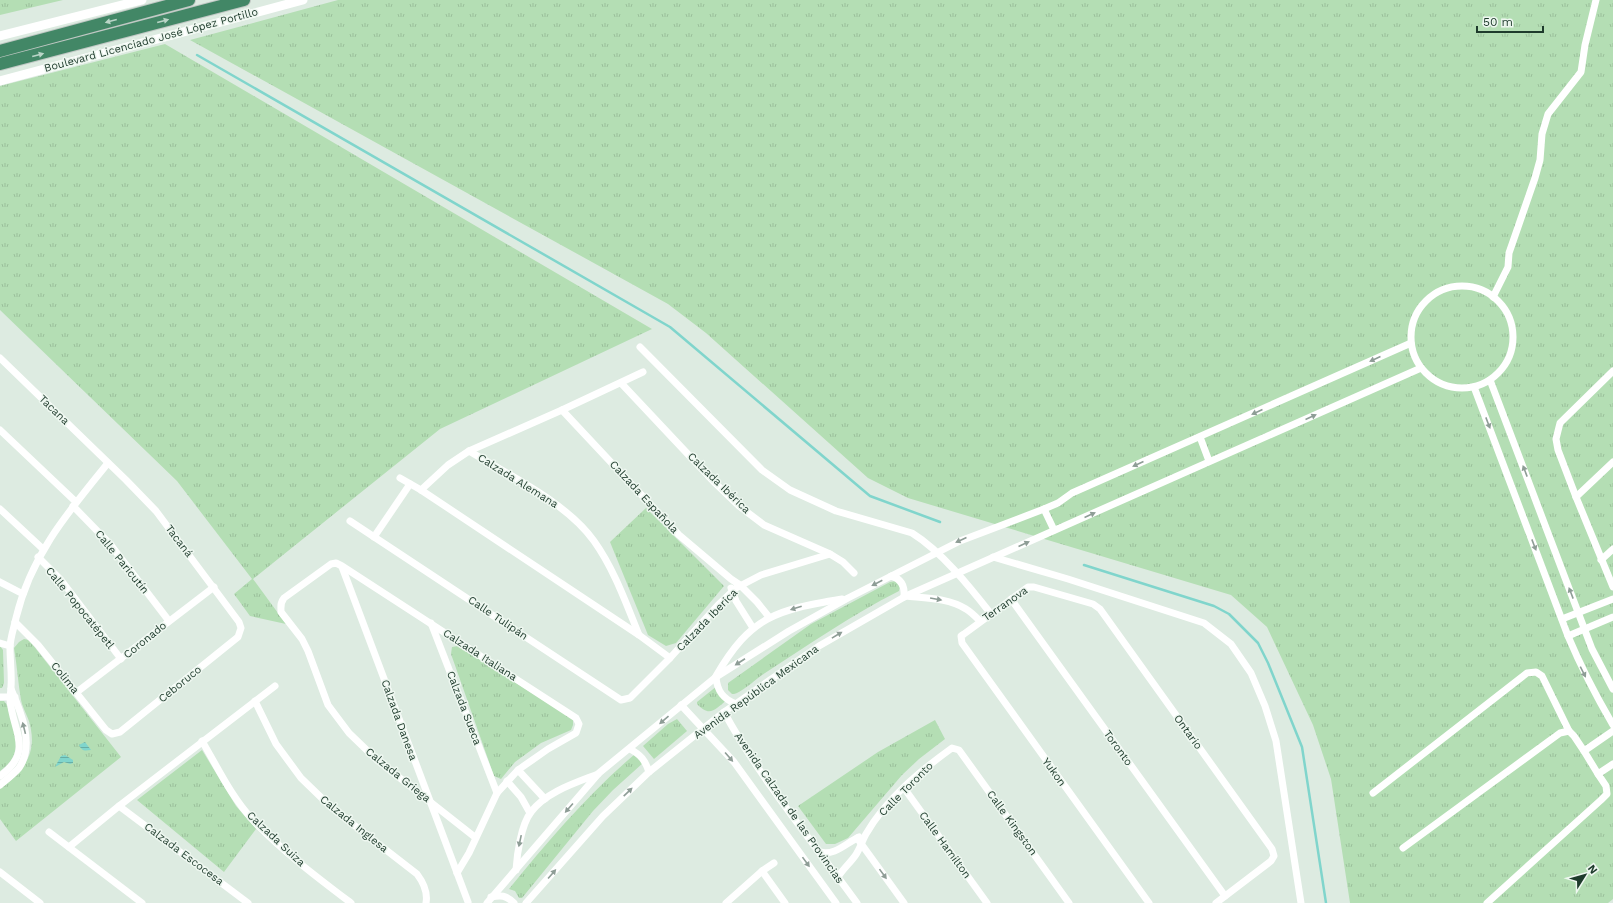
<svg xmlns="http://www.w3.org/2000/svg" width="1613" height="903" font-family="'Work Sans',sans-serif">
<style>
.grass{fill:url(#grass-tufts)}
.water{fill:url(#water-rules)}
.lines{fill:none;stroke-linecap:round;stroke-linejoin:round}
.stream{stroke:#80d5cc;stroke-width:2.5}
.trunk-casing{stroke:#c0c8c4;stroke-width:14}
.minor{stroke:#fff;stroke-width:7}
.tertiary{stroke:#fff;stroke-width:9}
.trunk{stroke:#428766;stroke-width:12}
.oneway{fill:#bad5c7}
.oneway2{fill:#8e9d96}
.labels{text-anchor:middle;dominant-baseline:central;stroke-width:3;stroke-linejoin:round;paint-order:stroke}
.street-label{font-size:11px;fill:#1e3b2c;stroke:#eef7f0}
</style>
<defs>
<pattern id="grass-tufts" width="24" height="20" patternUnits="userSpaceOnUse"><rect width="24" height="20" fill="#b4deb4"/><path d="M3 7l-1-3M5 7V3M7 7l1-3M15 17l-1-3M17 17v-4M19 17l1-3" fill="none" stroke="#9abf9b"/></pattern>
<pattern id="water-rules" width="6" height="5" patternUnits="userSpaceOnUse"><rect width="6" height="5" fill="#80d5cc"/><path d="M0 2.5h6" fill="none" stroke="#68aea6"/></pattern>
</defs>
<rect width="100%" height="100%" fill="#ddebe1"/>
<!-- grass -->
<g class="grass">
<polygon points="0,0 63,0 0,15"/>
<polygon points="338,0 1613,0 1613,899 1608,903 1350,903 1331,779 1313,725 1267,627 1231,595 908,498 868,478 706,333 668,304 190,40"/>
<polygon points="165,44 652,329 440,429 253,579 286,624 250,616 234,594 252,579 177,481 0,310 0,86"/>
<polygon points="646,508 724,586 676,643 666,646 648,635 610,542"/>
<path d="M896,581l4,5 -1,5c-48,24 -92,55 -137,84 -7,5 -23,20 -30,19l-4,-4v-7l83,-59 79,-42z"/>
<path d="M24,639l5,1 92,117 -105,84 -16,-22v-30c20,-15 36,-32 31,-59 -1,-11 -8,-20 -10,-30 -3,-17 -4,-35 -7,-52l5,-6z"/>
<polygon points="0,646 3,650 4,683 2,688 0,688"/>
<polygon points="458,646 573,719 573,725 571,730 541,743 515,762 501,779 494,776 451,654 452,647"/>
<path d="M717,686l10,14c-12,9 -17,18 -30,4v-2z"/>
<path d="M0,701h4l3,4c7,25 19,48 -7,66z"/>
<polygon points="677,719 687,731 654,759 643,746 668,724"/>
<polygon points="935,720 945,739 919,759 902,775 848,838 835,844 826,844 798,806 878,752"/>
<polygon points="202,750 236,806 256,829 224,872 137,800"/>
<path d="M635,754l8,9 -30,27 -20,21 -71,87h-3l-4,-7 -6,-2c39,-48 79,-95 126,-135z"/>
</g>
<!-- water -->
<g class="water">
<path d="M85,742l6,8c-7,1 -9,1 -12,-5z"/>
<polygon points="65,755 73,760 73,763 70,764 64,762 55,767 61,756"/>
</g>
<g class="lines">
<!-- stream -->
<g class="stream">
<polyline points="197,55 670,327 870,496 940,522"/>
<polyline points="1084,565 1214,606 1229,614 1258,643 1268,663 1302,747 1326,903"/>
</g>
<defs>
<g id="trunk">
<polyline points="0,51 189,0"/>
<polyline points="0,64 244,0"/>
</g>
</defs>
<!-- trunk casing -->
<use href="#trunk" class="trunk-casing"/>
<!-- minor -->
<g class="minor">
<circle cx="1462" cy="337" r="51"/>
<polyline points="1493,297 1508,267 1509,253 1535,178 1540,160 1542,134 1548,114 1581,72 1585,45 1596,0"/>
<path d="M640,347l122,123 28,20 46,21 76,22c29,18 58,54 79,81"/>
<polyline points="0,358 126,480 156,511 239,622 241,628 238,637 120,732 112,734 106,730 38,645 15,622"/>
<polyline points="1613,371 1560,423 1556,439 1558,450 1576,497 1613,587"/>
<polyline points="1490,380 1592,649 1613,689"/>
<polyline points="621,383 715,483 739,506 764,525 830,554 843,562 854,573"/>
<path d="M1474,387l94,249c13,31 28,60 45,89"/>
<polyline points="562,410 679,535 731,579 740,585 757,602 769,617"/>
<polyline points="0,430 76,502"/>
<polyline points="1200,437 1209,461"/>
<path d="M469,451c40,24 98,52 125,90 20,28 32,62 45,94"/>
<polyline points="400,478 421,490 639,635 670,658"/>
<polyline points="421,490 448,465 469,451 562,410 643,372"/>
<polyline points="1576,497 1613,462"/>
<polyline points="73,506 110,544 169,621"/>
<polyline points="0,509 43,549"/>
<polyline points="1044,509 1054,530"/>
<polyline points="350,521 621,700 630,698 670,658 718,605 736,588 761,575 830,554"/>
<polyline points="374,537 410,484"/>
<polyline points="38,557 61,580 121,659"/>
<polyline points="993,557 1068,579 1204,623 1231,644 1251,673 1265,706 1276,741 1301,903"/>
<polyline points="1601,560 1613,549"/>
<polyline points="342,567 468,902"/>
<path d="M891,576c11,3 14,11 13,21"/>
<polyline points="0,582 23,594"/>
<polyline points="731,588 736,601 753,628"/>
<path d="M906,596c19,2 43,2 60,13 5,3 10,8 14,12"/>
<polyline points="1011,599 1225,896"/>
<polyline points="1562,619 1613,599"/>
<polyline points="431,623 497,793"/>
<polyline points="1568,636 1613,617"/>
<polyline points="0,643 10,646"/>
<path d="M716,676c35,-60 60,-66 126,-77"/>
<path d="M716,677c1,14 7,22 20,27"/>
<polyline points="77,692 214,587"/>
<polyline points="0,697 15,697"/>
<path d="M255,701l21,43 25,34 31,30 85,66c6,8 11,18 9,29"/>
<polyline points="681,705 734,762 836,903"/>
<path d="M724,712c37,68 88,129 133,191"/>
<path d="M202,741c16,27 30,57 51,79 29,31 65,58 98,83"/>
<path d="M630,749c11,6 15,11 19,23"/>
<polyline points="1584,751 1598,774"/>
<polyline points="518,770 545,799"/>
<path d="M0,776c35,-25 12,-45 10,-77 0,-4 1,-8 1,-12 1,-13 -1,-26 -1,-39 0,-10 4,-20 6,-30 15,-63 52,-106 92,-155"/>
<polyline points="507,781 521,797 530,813"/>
<path d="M0,785c6,-5 14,-11 19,-17 16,-23 2,-56 -8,-79"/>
<polyline points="904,788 987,903"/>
<polyline points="1373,793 1527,673 1536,672 1542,676 1569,731"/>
<polyline points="119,806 248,903"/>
<polyline points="49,832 142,903"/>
<polyline points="857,838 904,903"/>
<polyline points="69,847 119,806 275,686"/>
<polyline points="1403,848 1560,733 1569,731 1574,736 1584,751 1613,731"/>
<path d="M820,852c15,4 26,-9 39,-15"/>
<path d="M516,870c1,-16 5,-45 15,-58 15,-20 44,-29 67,-38"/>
<polyline points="762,871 785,903"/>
<polyline points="0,872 40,903"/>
<path d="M457,873l12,-20 28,-60 21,-23 30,-21 28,-16 3,-9 -3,-6 -234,-152 -6,-3 -5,1 -47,34c-4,5 -3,8 -3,14l21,27 6,12 20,54 21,28 28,27 99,78"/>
<path d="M838,877c5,-8 12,-14 17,-21 5,-7 7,-15 11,-22 20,-35 54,-63 86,-86l7,2 110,153"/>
<path d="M491,897c10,-2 15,-2 23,6"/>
<polyline points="487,903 599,773 716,677 789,631 848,598 960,541 1044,509 1058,503 1072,493 1411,343"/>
<polyline points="526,903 603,816 649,772 724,712 819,646 906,596 1421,368"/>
<polyline points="726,903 762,871 774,863"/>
<polyline points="1149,903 962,643 961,636 964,634 1028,587 1034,587 1093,604 1100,609 1272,849 1274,856 1271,861 1216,903"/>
<polyline points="1487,903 1601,800 1607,794 1606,786 1598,774 1613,764"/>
</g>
<!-- tertiary -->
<g class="tertiary">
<polyline points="0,36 142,0"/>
<polyline points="0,81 303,0"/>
</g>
<!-- trunk -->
<use href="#trunk" class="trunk"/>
</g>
<!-- one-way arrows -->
<defs><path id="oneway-solid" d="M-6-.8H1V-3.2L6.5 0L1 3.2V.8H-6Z"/></defs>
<g class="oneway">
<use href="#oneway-solid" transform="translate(111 21) rotate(165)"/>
<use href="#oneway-solid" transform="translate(163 21) rotate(-15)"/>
<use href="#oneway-solid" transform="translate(38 55) rotate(-15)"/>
</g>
<g class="oneway2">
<use href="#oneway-solid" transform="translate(1375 359) rotate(156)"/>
<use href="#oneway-solid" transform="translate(1257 412) rotate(156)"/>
<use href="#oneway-solid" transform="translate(1311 417) rotate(-24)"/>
<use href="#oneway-solid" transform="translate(1488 423) rotate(69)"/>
<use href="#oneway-solid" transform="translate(1138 464) rotate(156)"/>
<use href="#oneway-solid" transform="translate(1525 471) rotate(-111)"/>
<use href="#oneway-solid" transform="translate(1090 515) rotate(-24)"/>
<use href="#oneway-solid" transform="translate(961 540) rotate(156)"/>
<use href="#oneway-solid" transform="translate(1024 544) rotate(-24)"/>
<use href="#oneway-solid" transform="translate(1534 545) rotate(69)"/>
<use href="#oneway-solid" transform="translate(877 583) rotate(153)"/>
<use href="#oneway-solid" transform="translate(1571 593) rotate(-111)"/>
<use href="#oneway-solid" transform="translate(936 599) rotate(10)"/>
<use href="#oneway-solid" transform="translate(796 608) rotate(162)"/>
<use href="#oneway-solid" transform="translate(837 635) rotate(-31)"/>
<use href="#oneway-solid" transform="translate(740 662) rotate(147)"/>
<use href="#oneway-solid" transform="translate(1583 672) rotate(63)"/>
<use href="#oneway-solid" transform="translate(664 720) rotate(139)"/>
<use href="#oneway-solid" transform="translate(24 728) rotate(-104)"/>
<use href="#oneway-solid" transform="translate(729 757) rotate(49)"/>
<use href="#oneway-solid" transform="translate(628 792) rotate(-44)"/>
<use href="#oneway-solid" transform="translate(569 808) rotate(131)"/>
<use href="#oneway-solid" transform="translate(520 841) rotate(102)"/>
<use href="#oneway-solid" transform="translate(806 862) rotate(54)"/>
<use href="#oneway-solid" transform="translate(552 874) rotate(-49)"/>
<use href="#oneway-solid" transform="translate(883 874) rotate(54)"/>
</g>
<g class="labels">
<!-- street labels -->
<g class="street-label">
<text transform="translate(151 40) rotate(-15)">Boulevard Licenciado José López Portillo</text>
<text transform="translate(54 410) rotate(44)">Tacana</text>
<text transform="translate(518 481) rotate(32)">Calzada Alemana</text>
<text transform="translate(719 483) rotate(44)">Calzada Ibérica</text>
<text transform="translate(644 497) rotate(47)">Calzada Española</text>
<text transform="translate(179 541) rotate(53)">Tacaná</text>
<text transform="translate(122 562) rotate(51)">Calle Paricutín</text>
<text transform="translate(1005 604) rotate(-35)">Terranova</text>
<text transform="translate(80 608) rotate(51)">Calle Popocatépetl</text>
<text transform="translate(498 618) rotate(34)">Calle Tulipán</text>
<text transform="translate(707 620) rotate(-46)">Calzada Iberica</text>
<text transform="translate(145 640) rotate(-39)">Coronado</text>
<text transform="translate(480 655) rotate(33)">Calzada Italiana</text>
<text transform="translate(65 678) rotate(51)">Colima</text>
<text transform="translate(180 684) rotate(-39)">Ceboruco</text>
<text transform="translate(756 692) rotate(-36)">Avenida República Mexicana</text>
<text transform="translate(464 708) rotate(69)">Calzada Sueca</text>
<text transform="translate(399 720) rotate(70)">Calzada Danesa</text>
<text transform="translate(1188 732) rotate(54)">Ontario</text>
<text transform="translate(1118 748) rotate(54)">Toronto</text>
<text transform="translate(1054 772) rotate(54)">Yukon</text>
<text transform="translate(398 775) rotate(39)">Calzada Griega</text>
<text transform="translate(906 789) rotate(-45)">Calle Toronto</text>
<text transform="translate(789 808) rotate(55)">Avenida Calzada de las Provincias</text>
<text transform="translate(1012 823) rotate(54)">Calle Kingston</text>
<text transform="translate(354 824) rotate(39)">Calzada Inglesa</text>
<text transform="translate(276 839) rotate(43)">Calzada Suiza</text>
<text transform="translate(945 845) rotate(54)">Calle Hamilton</text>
<text transform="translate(184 854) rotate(37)">Calzada Escocesa</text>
</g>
</g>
<!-- north arrow -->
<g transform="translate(1585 875) rotate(53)" stroke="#eef7f0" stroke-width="3" paint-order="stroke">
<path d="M0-3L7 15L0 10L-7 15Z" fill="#1e3b2c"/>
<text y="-6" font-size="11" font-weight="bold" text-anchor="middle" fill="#1e3b2c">N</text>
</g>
<!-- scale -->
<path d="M1477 26v6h66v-6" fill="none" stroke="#1e3b2c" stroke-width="2"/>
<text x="1483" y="26" font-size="12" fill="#1e3b2c" stroke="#eef7f0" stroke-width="3" paint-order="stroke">50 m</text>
</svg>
